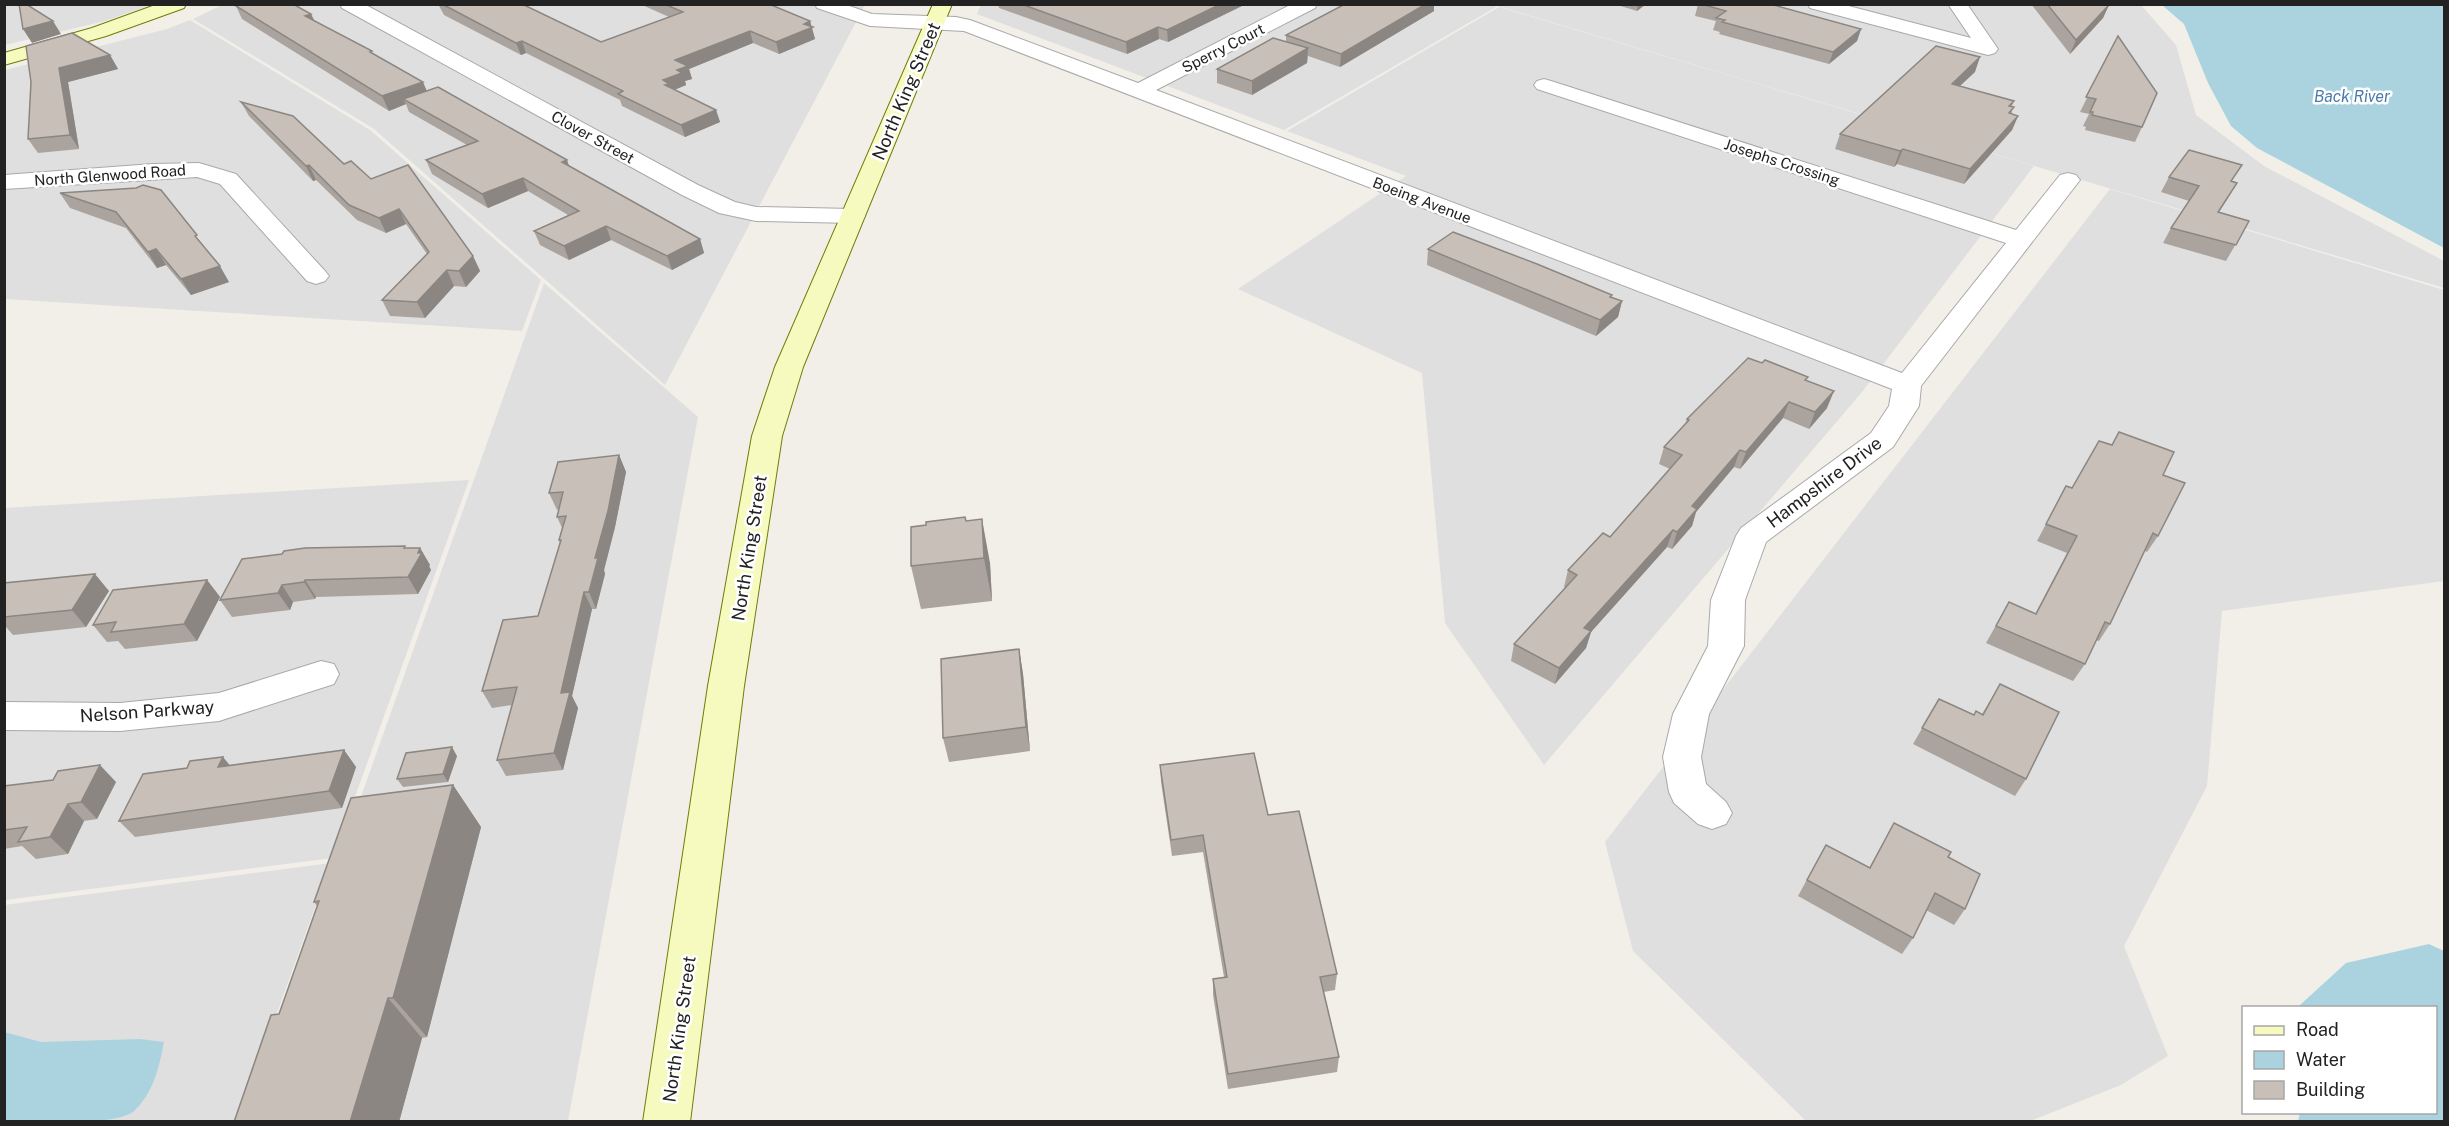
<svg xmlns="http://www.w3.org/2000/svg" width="2449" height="1126" font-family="'Public Sans',sans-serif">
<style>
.residential{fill:#e0dfdf}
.water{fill:#aad3df}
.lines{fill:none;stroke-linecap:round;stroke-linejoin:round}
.street-casing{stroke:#a9a9a9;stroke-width:2}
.secondary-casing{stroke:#707d05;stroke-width:2}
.street{fill:#fff;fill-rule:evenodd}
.secondary{fill:#f7fabf;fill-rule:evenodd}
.wall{fill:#aba49e}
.shaded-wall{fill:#8b8681}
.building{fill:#c7bfb8;stroke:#8b8681;stroke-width:1.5}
.labels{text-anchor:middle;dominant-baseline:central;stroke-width:5;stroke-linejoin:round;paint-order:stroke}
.far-street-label{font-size:15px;fill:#222;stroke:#fff}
.far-water-label{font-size:16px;font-style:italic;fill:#4a7aab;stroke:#fff}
.street-label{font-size:18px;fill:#222;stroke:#fff}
</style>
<rect width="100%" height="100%" fill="#f2efe9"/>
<!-- residential -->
<g class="residential">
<polygon points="224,4 865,5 665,385 374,129 193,19"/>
<polygon points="981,4 1489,4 1496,7 1284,130 977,14"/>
<polygon points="4,5 150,5 105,21 5,45"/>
<polygon points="1494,5 2141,5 2176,45 2196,115 2264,166 2444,261 2444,288"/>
<polygon points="1499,7 2034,166 1862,392 1544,765 1445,623 1422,373 1238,289 1406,176 1287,131"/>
<polygon points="190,20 370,130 541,280 522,331 5,299 5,70 167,29"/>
<polygon points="2110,189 2444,290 2444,581 2222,611 2207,786 2124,946 2168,1056 2121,1085 2030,1121 1806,1121 1633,951 1605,842"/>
<polygon points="544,283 698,417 568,1121 245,1122"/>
<polygon points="469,480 333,858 5,900 5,508"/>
<polygon points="331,863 238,1121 5,1121 4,905"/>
</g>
<!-- water -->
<g class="water">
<polygon points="2162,5 2444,5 2444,248 2257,148 2231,126 2208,83 2184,24"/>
<polygon points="2429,944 2444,951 2444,1121 2298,1121 2300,1113 2436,1112 2436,1008 2300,1008 2300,1005 2346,963"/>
<path d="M4,1032l37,10 99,-3 24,3c-5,26 -11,52 -31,70 -19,14 -102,10 -128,9z"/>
</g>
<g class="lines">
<defs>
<g id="street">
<polygon points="340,4 364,4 698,185 735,202 756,207 853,209 862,211 865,216 862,221 853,223 756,221 719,213 682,195 342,8"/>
<polygon points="815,4 844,4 872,14 956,17 970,20 1138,83 1292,4 1317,4 1315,8 1156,90 1902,373 2006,243 1537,89 1534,85 1537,81 1544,79 1551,81 2016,230 2060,175 2068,173 2076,175 2080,180 1921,386 1919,406 1893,447 1766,542 1745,600 1744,646 1709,714 1701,757 1706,784 1726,802 1732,813 1726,824 1712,829 1698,824 1674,803 1669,792 1663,757 1673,714 1708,646 1711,600 1736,536 1741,528 1871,433 1889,406 1892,389 964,31 870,26 817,8"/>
<polygon points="1808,4 1841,4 1971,38 1948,4 1967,4 1998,49 1995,53 1988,55 1810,8"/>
<polygon points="199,163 236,174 325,271 329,276 325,281 316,284 307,281 220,184 197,177 4,189 4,175 153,164"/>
<polygon points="321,661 334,664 339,674 334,684 219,721 120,731 4,730 4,702 120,703 219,693"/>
</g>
<g id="secondary">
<polygon points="158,4 186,4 184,8 106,36 4,65 4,53 92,28"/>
<polygon points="933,4 952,4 803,367 782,436 744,686 690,1122 643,1122 708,686 752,436 775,367"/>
</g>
</defs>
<!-- street casing -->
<use href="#street" class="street-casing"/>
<!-- secondary casing -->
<use href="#secondary" class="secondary-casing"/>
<!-- street -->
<use href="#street" class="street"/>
<!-- secondary -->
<use href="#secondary" class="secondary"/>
</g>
<!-- wall -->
<g class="wall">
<polygon points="438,4 522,4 601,42 669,17 640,4 769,4 810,21 815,39 779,54 753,43 689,69 692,79 685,81 686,85 674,90 716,110 720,122 685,137 622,106 620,100 526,53 521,55 444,15"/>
<polygon points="998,4 1246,4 1168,42 1159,39 1127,54 999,8"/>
<polygon points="1345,4 1434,4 1434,11 1340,67 1308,56 1307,63 1252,95 1217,83 1217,69 1286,42 1286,35"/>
<polygon points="1614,4 1646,4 1637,11"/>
<polygon points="1698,4 1775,4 1774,6 1861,29 1857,41 1829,64 1719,34 1720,32 1713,30 1716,21 1695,16"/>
<polygon points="2031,4 2109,4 2103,18 2070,54"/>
<polygon points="236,6 311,14 314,20 373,54 427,91 569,167 700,239 704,253 672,270 611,240 569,260 540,245 534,231 568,215 528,191 488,208 432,174 426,160 467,145 409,112 406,104 389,111 242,19"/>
<polygon points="2118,36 2142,127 2135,142 2085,130 2086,127 2083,126 2089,114 2080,112"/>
<polygon points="110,55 118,69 68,82 79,149 38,153 28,139 31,82"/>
<polygon points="1975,72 1959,86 2014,101 2012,106 2012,114 2018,116 2012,130 1964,184 1897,164 1894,167 1835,149 1840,134"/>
<polygon points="241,102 371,179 473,256 480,271 466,287 454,286 425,318 390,316 382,300 427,254 406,224 386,233 357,220 316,180 313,181 249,116"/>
<polygon points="2169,177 2232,182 2237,183 2219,212 2249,221 2226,261 2163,243 2171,228 2189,201 2161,192"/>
<polygon points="161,190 203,246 229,282 191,295 166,265 157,268 126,228 70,208 60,193"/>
<polygon points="1428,249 1612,295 1612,297 1622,301 1618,317 1596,336 1427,265"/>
<polygon points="1807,381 1827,408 1809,429 1783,418 1740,469 1734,467 1696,512 1692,526 1672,549 1667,547 1591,632 1586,648 1555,684 1511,661 1514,644 1565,588 1564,587 1568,570 1610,537 1670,469 1659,464 1664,447 1685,424 1687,419"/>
<polygon points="619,455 626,472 615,527 604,570 605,574 596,609 592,609 572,696 578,708 563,770 506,776 497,760 512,705 492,708 482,691 538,616 560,543 559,540 562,528 557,517 559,509 557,510 549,493"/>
<polygon points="2163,475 2158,536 2147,552 2145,551 2110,624 2099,641 2096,640 2085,664 2073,681 1986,643 2009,602 2035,614 2067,553 2037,541 2066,486 2072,488"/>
<polygon points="966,521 990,563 992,601 921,609 911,566"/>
<polygon points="406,548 420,548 430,565 429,566 431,570 418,594 316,597 315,599 293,602 290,610 232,617 220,600"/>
<polygon points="207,580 220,597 197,641 125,649 118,641 107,642 93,625"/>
<polygon points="4,583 109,591 86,627 13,635 6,627 4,627"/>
<polygon points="1019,649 1023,674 1030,751 949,762 943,738"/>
<polygon points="2000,684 2026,779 2015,796 1913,744 1939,699 1974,715 1982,714"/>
<polygon points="344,750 356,767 342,808 135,837 119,821 230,765"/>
<polygon points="457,756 448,782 403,787 397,779"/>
<polygon points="1160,765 1268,815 1337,974 1335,990 1324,992 1339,1057 1337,1072 1228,1089 1213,995 1213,979 1224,977 1203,852 1172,856 1161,782"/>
<polygon points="116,782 97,819 84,821 68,854 36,859 22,846 4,849 4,786"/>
<polygon points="453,785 481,827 427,1037 422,1038 399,1122 234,1122 279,1014 317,906 314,902"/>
<polygon points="1894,823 1948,857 1965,909 1954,925 1926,910 1913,938 1902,954 1798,896 1826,845 1869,868"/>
</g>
<!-- shaded-wall -->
<g class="shaded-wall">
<polygon points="1221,4 1246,4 1168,42 1167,30"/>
<polygon points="1426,4 1434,4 1434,11 1340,67 1341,54"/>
<polygon points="1638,4 1646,4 1637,11"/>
<polygon points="2109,5 2103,18 2070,54 2076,40"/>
<polygon points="311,14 317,27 305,16"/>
<polygon points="53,21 61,34 32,43 23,29"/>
<polygon points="810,21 815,39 779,54 776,42 804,24"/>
<polygon points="1158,27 1159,39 1127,54 1126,42"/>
<polygon points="1861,29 1857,41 1829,64 1833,52"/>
<polygon points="750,31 753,43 689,69 692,79 685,81 686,85 667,93 663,80 675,60"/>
<polygon points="522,41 526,53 521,55 516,43"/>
<polygon points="1308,48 1307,63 1252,95 1252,81"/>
<polygon points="110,55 118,69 68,82 79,149 70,135 59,68"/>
<polygon points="1980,57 1975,72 1946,99 1952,84"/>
<polygon points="423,82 429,96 403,99 406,104 389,111 382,96"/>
<polygon points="716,110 720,122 685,137 681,125"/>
<polygon points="2018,116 2012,130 1964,184 1970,169"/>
<polygon points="1903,149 1897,164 1894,167 1900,151"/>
<polygon points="567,160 572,174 562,162"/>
<polygon points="309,165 316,180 313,181 306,166"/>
<polygon points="523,178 528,191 488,208 482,194"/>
<polygon points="2237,183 2228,198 2209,227 2218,212"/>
<polygon points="399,209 406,224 386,233 379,218"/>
<polygon points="606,226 611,240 569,260 564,246"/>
<polygon points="700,239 704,253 672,270 667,256"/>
<polygon points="156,249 166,265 157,268 148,252"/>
<polygon points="473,256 480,271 466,287 459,271"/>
<polygon points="220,266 229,282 191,295 181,279"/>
<polygon points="447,270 454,286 425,318 417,302"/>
<polygon points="1622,301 1618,317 1596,336 1600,320"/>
<polygon points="1834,391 1827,408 1809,429 1815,412"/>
<polygon points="1789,402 1783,418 1740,469 1746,452"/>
<polygon points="1740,450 1734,467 1696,512 1692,526 1672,549 1677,532 1692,506"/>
<polygon points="619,455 626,472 615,527 604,570 605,574 596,609 589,592 595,558"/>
<polygon points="982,519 990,563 992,601 984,558"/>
<polygon points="1673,530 1667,547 1591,632 1586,648 1555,684 1559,668 1584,628"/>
<polygon points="420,548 430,565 429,566 431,570 418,594 408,577"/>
<polygon points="95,574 109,591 86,627 72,610"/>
<polygon points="207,580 220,597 197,641 184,624"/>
<polygon points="305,580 316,597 315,599 304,582"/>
<polygon points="282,585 293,602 290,610 278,593"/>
<polygon points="584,592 592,609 572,696 578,708 563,770 554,753 561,693"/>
<polygon points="1019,649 1023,674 1030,751 1026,727"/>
<polygon points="452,747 457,756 448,782 443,774"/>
<polygon points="344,750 356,767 342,808 329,791"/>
<polygon points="223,757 237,774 218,767"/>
<polygon points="100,765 116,782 97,819 81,802"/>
<polygon points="453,785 481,827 427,1037 393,998"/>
<polygon points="68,804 84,821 68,854 50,837"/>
<polygon points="388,998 422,1038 399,1122 350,1122"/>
</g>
<!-- building -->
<g class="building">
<polygon points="19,4 26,4 53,21 23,29"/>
<polygon points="239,4 293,4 311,14 305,16 372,51 370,52 423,82 382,96 236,6"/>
<polygon points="442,4 522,4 601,42 683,12 664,4 769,4 810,21 804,24 813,27 776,42 750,31 675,60 688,66 677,70 682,73 663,80 669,84 665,85 716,110 681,125 618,94 623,91 522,41 516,43"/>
<polygon points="1021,4 1221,4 1167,30 1158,27 1126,42"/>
<polygon points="1345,4 1426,4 1341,54 1286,35"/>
<polygon points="1701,4 1770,4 1861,29 1833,52 1722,22 1725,20 1716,18 1726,11"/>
<polygon points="2047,4 2109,4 2109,5 2076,40"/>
<polygon points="72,33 110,55 59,68 70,135 28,139 31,82 26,46"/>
<polygon points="2118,36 2157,93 2142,127 2092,115 2093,112 2090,112 2096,99 2086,97"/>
<polygon points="1273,38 1308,48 1252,81 1217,69"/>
<polygon points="1936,46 1980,57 1952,84 2014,101 2009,106 2014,107 2009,113 2018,116 1970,169 1903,149 1900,151 1840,134"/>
<polygon points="438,87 567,160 562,162 700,239 667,256 606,226 564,246 534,231 579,211 523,178 482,194 426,160 478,141 403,99"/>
<polygon points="241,102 293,116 344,164 351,161 371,179 408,165 473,256 459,271 447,270 417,302 382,300 429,252 399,209 379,218 349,205 309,165 306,166"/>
<polygon points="2189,150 2242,165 2231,181 2237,183 2218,212 2249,221 2236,245 2171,228 2199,186 2169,177"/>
<polygon points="143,185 161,190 197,235 195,236 220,266 181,279 156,249 148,252 116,212 60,193 136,188"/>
<polygon points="1453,232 1537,264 1612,295 1610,297 1622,301 1600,320 1428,249"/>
<polygon points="1748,358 1762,363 1765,360 1808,377 1805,380 1834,391 1815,412 1789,402 1746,452 1740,450 1692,506 1697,509 1677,532 1673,530 1584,628 1591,631 1559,668 1514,644 1577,575 1568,570 1603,533 1610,537 1682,455 1664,447 1689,420 1687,419"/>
<polygon points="2119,432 2174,452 2163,475 2185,483 2158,536 2153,533 2110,624 2105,622 2085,664 1996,626 2009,602 2036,614 2077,536 2046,524 2066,486 2072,488 2099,441 2112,445"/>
<polygon points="619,455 608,511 595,558 598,558 589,592 584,592 561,693 570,692 554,753 497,760 517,687 482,691 503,620 538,616 561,540 559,540 566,516 557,517 563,492 549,493 558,462"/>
<polygon points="965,517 966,521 982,519 984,558 911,566 911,527 926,525 926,522"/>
<polygon points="405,546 404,548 420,548 418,553 422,553 408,577 305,580 304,582 282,585 278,593 220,600 242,559 282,554 284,551 305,548"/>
<polygon points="95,574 72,610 4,617 4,583"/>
<polygon points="207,580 184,624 111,632 116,622 93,625 113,590"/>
<polygon points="1019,649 1026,727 943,738 941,659"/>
<polygon points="2000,684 2059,712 2026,779 1922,728 1939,699 1974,715 1976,711 1983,715"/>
<polygon points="452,747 443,774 397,779 406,753"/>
<polygon points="344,750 329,791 119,821 143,774 187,768 190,761 223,757 218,767"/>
<polygon points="1254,753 1268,815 1299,811 1337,974 1320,977 1339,1057 1228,1074 1213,979 1227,977 1203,835 1171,840 1160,765"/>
<polygon points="100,765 81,802 68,804 50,837 18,842 27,827 4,830 4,786 53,780 58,771"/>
<polygon points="453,785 393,998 388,998 350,1122 234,1122 271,1015 279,1014 319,901 314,902 351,798"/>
<polygon points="1894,823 1951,852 1948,857 1980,874 1965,909 1935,893 1913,938 1807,880 1826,845 1870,868"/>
</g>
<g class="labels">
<!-- far-street labels -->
<g class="far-street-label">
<text transform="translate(1223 48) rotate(-27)">Sperry Court</text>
<text transform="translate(593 137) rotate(29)">Clover Street</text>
<text transform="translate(1782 162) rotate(18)">Josephs Crossing</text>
<text transform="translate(110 175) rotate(-4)">North Glenwood Road</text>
<text transform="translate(1422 200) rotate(21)">Boeing Avenue</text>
</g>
<!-- far-water labels -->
<g class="far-water-label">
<text x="2352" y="96">Back River</text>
</g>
<!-- street labels -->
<g class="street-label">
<text transform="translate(906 91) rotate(-67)">North King Street</text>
<text transform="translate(1824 482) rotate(-37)">Hampshire Drive</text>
<text transform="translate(749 548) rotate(-81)">North King Street</text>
<text transform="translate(147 711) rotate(-4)">Nelson Parkway</text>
<text transform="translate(679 1029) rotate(-82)">North King Street</text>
</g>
</g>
<!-- border -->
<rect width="2449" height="1126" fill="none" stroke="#222222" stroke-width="12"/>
<!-- legend -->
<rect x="2242" y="1006" width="195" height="108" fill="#ffffff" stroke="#a7a7a7" stroke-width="1.5"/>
<rect x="2254" y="1026" width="30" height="9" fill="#f7fabf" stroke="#a7a7a7" stroke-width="1.5"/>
<text x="2296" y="1036" font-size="18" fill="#222222">Road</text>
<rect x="2254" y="1051" width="30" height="18" fill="#aad3df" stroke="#a7a7a7" stroke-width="1.5"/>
<text x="2296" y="1066" font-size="18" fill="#222222">Water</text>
<rect x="2254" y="1081" width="30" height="18" fill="#c7bfb8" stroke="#a7a7a7" stroke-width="1.5"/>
<text x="2296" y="1096" font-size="18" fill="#222222">Building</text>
</svg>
